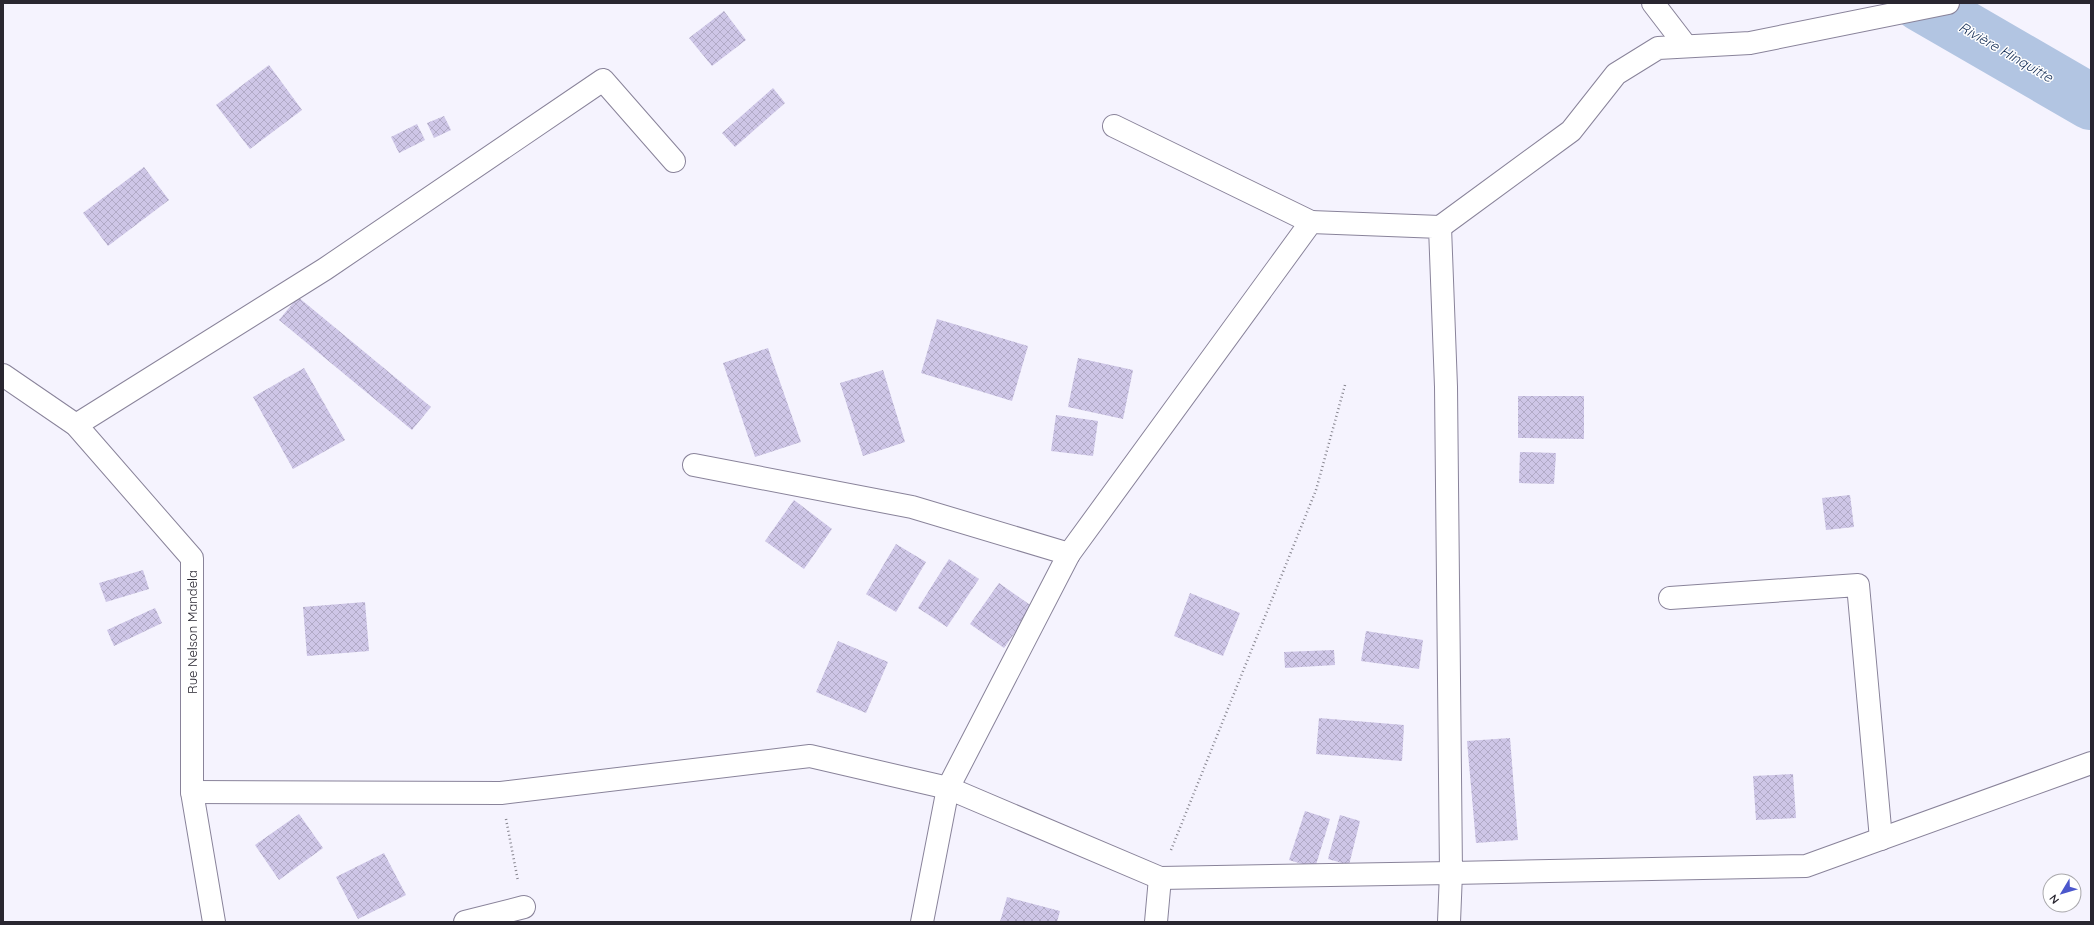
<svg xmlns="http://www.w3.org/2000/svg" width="2094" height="925" font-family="Quicksand,sans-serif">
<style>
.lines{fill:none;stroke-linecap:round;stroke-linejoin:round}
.river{stroke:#b2c5e2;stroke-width:56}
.building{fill:url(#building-cross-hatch)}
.minor-casing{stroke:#89839a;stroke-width:24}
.path{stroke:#87858f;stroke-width:2.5;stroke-dasharray:1 3;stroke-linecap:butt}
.minor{stroke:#fff;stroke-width:22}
.labels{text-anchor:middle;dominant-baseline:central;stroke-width:3;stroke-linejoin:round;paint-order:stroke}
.street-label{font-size:13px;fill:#292630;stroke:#fff}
.water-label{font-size:14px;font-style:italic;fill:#1a335a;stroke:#fff}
</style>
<defs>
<pattern id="building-cross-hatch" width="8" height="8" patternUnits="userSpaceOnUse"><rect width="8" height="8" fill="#cec6e7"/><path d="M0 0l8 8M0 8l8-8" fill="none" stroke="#b1aac6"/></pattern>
</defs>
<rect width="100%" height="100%" fill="#f5f3fe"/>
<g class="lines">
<!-- river -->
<polyline class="river" points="1920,3 2091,102"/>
</g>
<!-- building -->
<g class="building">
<polygon points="724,11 746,40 712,66 689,38"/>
<polygon points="269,65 302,110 250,149 216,105"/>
<polygon points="773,88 785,103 735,147 722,133"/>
<polygon points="444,116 451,130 434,138 427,123"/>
<polygon points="417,124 425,140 399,153 391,137"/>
<polygon points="144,167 169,200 108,246 83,213"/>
<polygon points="298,297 431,407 412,430 279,320"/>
<polygon points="937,319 1028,346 1012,401 921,373"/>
<polygon points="768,348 801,442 755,457 723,363"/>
<polygon points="1078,358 1133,370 1123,419 1068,407"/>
<polygon points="304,368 345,440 293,469 253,397"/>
<polygon points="883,370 905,442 863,456 840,383"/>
<polygon points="1518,396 1584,396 1584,439 1518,438"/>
<polygon points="1056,415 1098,421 1093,456 1051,451"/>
<polygon points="1520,452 1556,453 1554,484 1519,483"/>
<polygon points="1850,495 1854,527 1826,530 1822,498"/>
<polygon points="794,500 832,529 804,569 765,541"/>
<polygon points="896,544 926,562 896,612 866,594"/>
<polygon points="949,559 979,579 947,627 918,608"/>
<polygon points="143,570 149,589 106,602 99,583"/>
<polygon points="999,583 1033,607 1004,648 970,624"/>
<polygon points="1190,593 1240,613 1223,656 1174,636"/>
<polygon points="365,602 369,651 307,656 303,607"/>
<polygon points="155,608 162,623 114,646 107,630"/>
<polygon points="1366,631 1423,640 1419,669 1361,661"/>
<polygon points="838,641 888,662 866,713 816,692"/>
<polygon points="1334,650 1335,665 1285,668 1284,652"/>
<polygon points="1319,718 1404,725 1402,761 1316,754"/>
<polygon points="1510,738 1518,840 1476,843 1467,741"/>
<polygon points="1793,774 1796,818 1756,820 1753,776"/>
<polygon points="1305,811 1330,819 1315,868 1289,860"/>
<polygon points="299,814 323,848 279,880 255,845"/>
<polygon points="1340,815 1360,821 1349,865 1328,859"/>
<polygon points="384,853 406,895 358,919 336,877"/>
<polygon points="1007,897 1060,911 1057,922 1000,922"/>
</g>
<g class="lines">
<defs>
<g id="minor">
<polyline points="1653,3 1686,46"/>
<polyline points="1114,126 1311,222"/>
<polyline points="1440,227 1571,131 1616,74 1658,48 1750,43 1948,3"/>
<polyline points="3,375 76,425 192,558 192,792 214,922"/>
<polyline points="76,425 325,269 603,80 674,161"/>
<polyline points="694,465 912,507 1069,554"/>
<polyline points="1670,598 1858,585 1881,839"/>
<polyline points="192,792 501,793 810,756 948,788 1160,878 1451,873 1449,922"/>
<polyline points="465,922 524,907"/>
<polyline points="922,922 948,788 1069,554 1311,222 1440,227 1446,387 1451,873 1806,866 2091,763"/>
<polyline points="1156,922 1160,878"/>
</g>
</defs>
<!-- minor casing -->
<use href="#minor" class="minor-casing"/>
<!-- path -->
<g class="path">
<polyline points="506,819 518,881"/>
<polyline points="1171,850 1316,490 1345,385"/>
</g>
<!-- minor -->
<use href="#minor" class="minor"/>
</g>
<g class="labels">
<!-- street labels -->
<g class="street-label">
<text transform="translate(192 632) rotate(-90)">Rue Nelson Mandela</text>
</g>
<!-- water labels -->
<g class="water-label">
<text transform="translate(2006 52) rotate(30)">Rivière Hinquitte</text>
</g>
</g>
<!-- border -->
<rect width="2094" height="925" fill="none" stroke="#292630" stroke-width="8"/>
<!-- north arrow -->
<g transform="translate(2062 893) rotate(232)"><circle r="19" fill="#ffffff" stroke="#a9a8ac"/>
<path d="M0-3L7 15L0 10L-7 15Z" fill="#4b57cc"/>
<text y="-6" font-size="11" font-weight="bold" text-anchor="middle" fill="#292630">N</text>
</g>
</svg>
